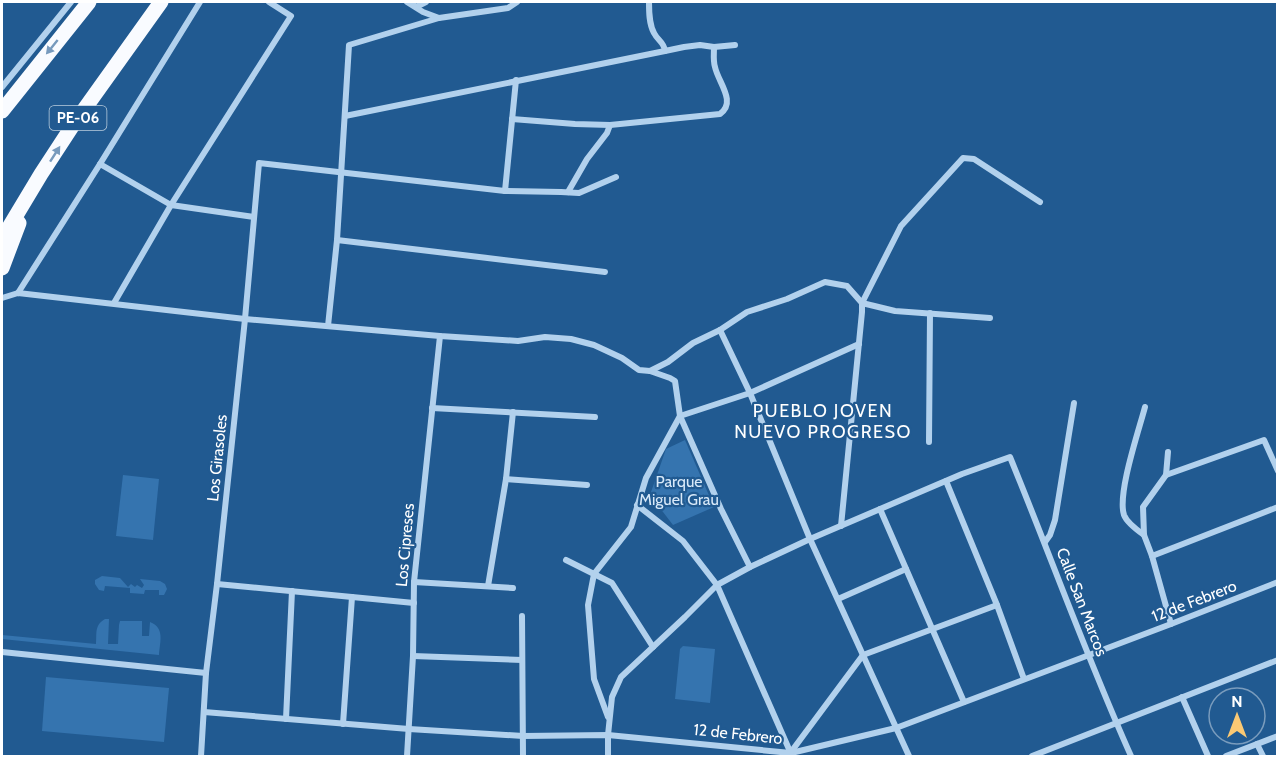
<svg xmlns="http://www.w3.org/2000/svg" width="1279" height="758" font-family="Cabin,sans-serif">
<style>
.green{fill:#3574af}
.lines{fill:none;stroke-linecap:round;stroke-linejoin:round}
.street{stroke:#b2d1ed;stroke-width:6}
.primary{stroke:#f9fbff;stroke-width:15}
.oneway{fill:#779abd}
.labels{text-anchor:middle;dominant-baseline:central;stroke-width:4.5;stroke-linejoin:round;paint-order:stroke}
.shield{fill:#215a91;stroke:#bccede;stroke-width:1.5}
.shield-label{font-size:15px;font-weight:bold;fill:#fff}
.street-label{font-size:16px;fill:#fff;stroke:#215a91}
.park-label{font-size:16px;fill:#d8e9f9;stroke:#215a91}
.neighbourhood-label{font-size:18px;letter-spacing:1.5px;fill:#fff;stroke:#215a91}
</style>
<rect width="100%" height="100%" fill="#215a91"/>
<!-- green -->
<g class="green">
<polygon points="685,440 714,507 673,525 650,495 666,449"/>
<polygon points="123,475 159,479 153,540 116,536"/>
<polygon points="102,576 120,578 128,587 131,584 135,587 137,585 142,588 144,585 140,579 160,581 165,584 167,589 164,595 159,595 159,590 145,590 144,594 130,593 130,588 105,586 104,591 99,590 95,584 95,580"/>
<path d="M105,619h4l-1,25h10l1,-19 1,-4h22v15h7l1,-14c15,6 10,19 9,33l-157,-16v-4l94,9c1,-10 -2,-19 9,-25z"/>
<polygon points="683,646 715,649 710,703 675,699 680,649"/>
<polygon points="46,677 169,688 164,742 42,731"/>
</g>
<g class="lines">
<!-- street -->
<g class="street">
<polyline points="407,2 423,12 439,18 508,8 517,2"/>
<path d="M649,2c0,10 0,22 5,31 4,8 10,9 11,18l19,-4 16,-2 14,2 21,-2"/>
<polyline points="414,5 416,7 426,2"/>
<polyline points="2,87 71,2"/>
<polyline points="345,116 665,51"/>
<path d="M512,119l63,5 35,1 110,-11c17,-12 -2,-32 -5,-47 -2,-6 -1,-14 -1,-20"/>
<polyline points="100,164 171,205 254,217"/>
<polyline points="505,191 516,80"/>
<polyline points="568,192 587,159 607,133 610,125"/>
<polyline points="337,240 605,272"/>
<polyline points="18,293 100,164 200,2"/>
<polyline points="2,298 18,293 245,319 440,336 518,341 545,337 571,339 594,345 622,358 639,370 650,371 668,362 693,343 720,330 747,312 787,299 825,282 847,286 862,303 895,311 990,318"/>
<polyline points="114,303 171,205 291,16 269,2"/>
<polyline points="328,326 337,240 349,45 439,18"/>
<polyline points="720,330 750,393 810,539 909,756"/>
<polyline points="650,371 670,378 675,381 680,416 721,509 750,567"/>
<polyline points="432,408 595,417"/>
<polyline points="929,442 930,313"/>
<polyline points="1168,452 1166,475 1143,507 1144,535 1152,556 1171,624"/>
<polyline points="1166,475 1264,440 1278,471"/>
<polyline points="506,479 587,485"/>
<polyline points="946,481 997,605 1024,679"/>
<polyline points="637,505 683,541 717,585 792,756"/>
<polyline points="880,509 964,702"/>
<polyline points="841,526 862,312 862,303 901,226 963,158 974,159 1040,202"/>
<path d="M1144,535c-7,-5 -17,-12 -20,-20 -7,-21 15,-85 21,-108"/>
<polyline points="1045,542 1050,535 1055,520 1074,403"/>
<polyline points="1152,556 1278,507"/>
<polyline points="566,560 612,583 653,647"/>
<polyline points="414,582 513,588"/>
<polyline points="217,584 414,603"/>
<polyline points="488,586 506,479 513,412"/>
<polyline points="838,599 906,569"/>
<polyline points="522,616 523,756"/>
<polyline points="2,652 206,673"/>
<polyline points="413,656 522,660"/>
<polyline points="1182,697 1208,756"/>
<polyline points="204,712 409,729 523,736 608,735 791,753 896,728 1171,624 1278,582"/>
<polyline points="608,717 594,679 588,605 594,574 631,527 646,478 680,416 750,393 859,344"/>
<polyline points="286,719 292,591"/>
<polyline points="343,724 352,597"/>
<polyline points="1257,744 1263,756"/>
<polyline points="791,752 863,655 997,605"/>
<polyline points="201,756 206,673 217,584 245,319 259,163 505,191 561,192 579,193 616,177"/>
<polyline points="407,756 413,656 414,582 440,336"/>
<path d="M608,756v-21l4,-38 9,-20 64,-60 32,-32 33,-18 60,-28 152,-65 48,-17c41,100 77,201 121,299"/>
<polyline points="1032,756 1278,660"/>
<polyline points="1226,756 1278,736"/>
</g>
<!-- primary -->
<g class="primary">
<polyline points="2,111 89,2"/>
<polyline points="2,239 41,174 73,125 161,2"/>
<polyline points="2,268 19,223"/>
</g>
</g>
<!-- one-way arrows -->
<defs><path id="oneway-solid" d="M-6-.8H1V-3.2L6.5 0L1 3.2V.8H-6Z" transform="scale(1.5)"/></defs>
<g class="oneway">
<use href="#oneway-solid" transform="translate(52 47) rotate(129)"/>
<use href="#oneway-solid" transform="translate(55 154) rotate(-57)"/>
</g>
<g class="labels">
<!-- shield labels -->
<rect class="shield" x="49.5" y="106" width="57" height="24" rx="4.5"/>
<g class="shield-label">
<text x="78" y="118">PE-06</text>
</g>
<!-- street labels -->
<g class="street-label">
<text transform="translate(217 458) rotate(-84)">Los Girasoles</text>
<text transform="translate(405 545) rotate(-85)">Los Cipreses</text>
<text transform="translate(1194 601) rotate(-21)">12 de Febrero</text>
<text transform="translate(1082 602) rotate(69)">Calle San Marcos</text>
<text transform="translate(738 734) rotate(6)">12 de Febrero</text>
</g>
<!-- park labels -->
<g class="park-label">
<text x="679" y="481">Parque<tspan x="679" dy="18">Miguel Grau</tspan></text>
</g>
<!-- neighbourhood labels -->
<g class="neighbourhood-label">
<text x="823" y="411">PUEBLO JOVEN<tspan x="823" dy="21">NUEVO PROGRESO</tspan></text>
</g>
</g>
<!-- border -->
<rect width="1279" height="758" fill="none" stroke="#ffffff" stroke-width="6"/>
<!-- north arrow -->
<g transform="translate(1237 716)"><circle r="28" fill="#215a91" stroke="#7a9cbd" stroke-width="1.5"/>
<path d="M0-4.5L10 22L0 15L-10 22Z" fill="#fac974"/>
<text y="-9" font-size="16" font-weight="bold" text-anchor="middle" fill="#ffffff">N</text>
</g>
</svg>
